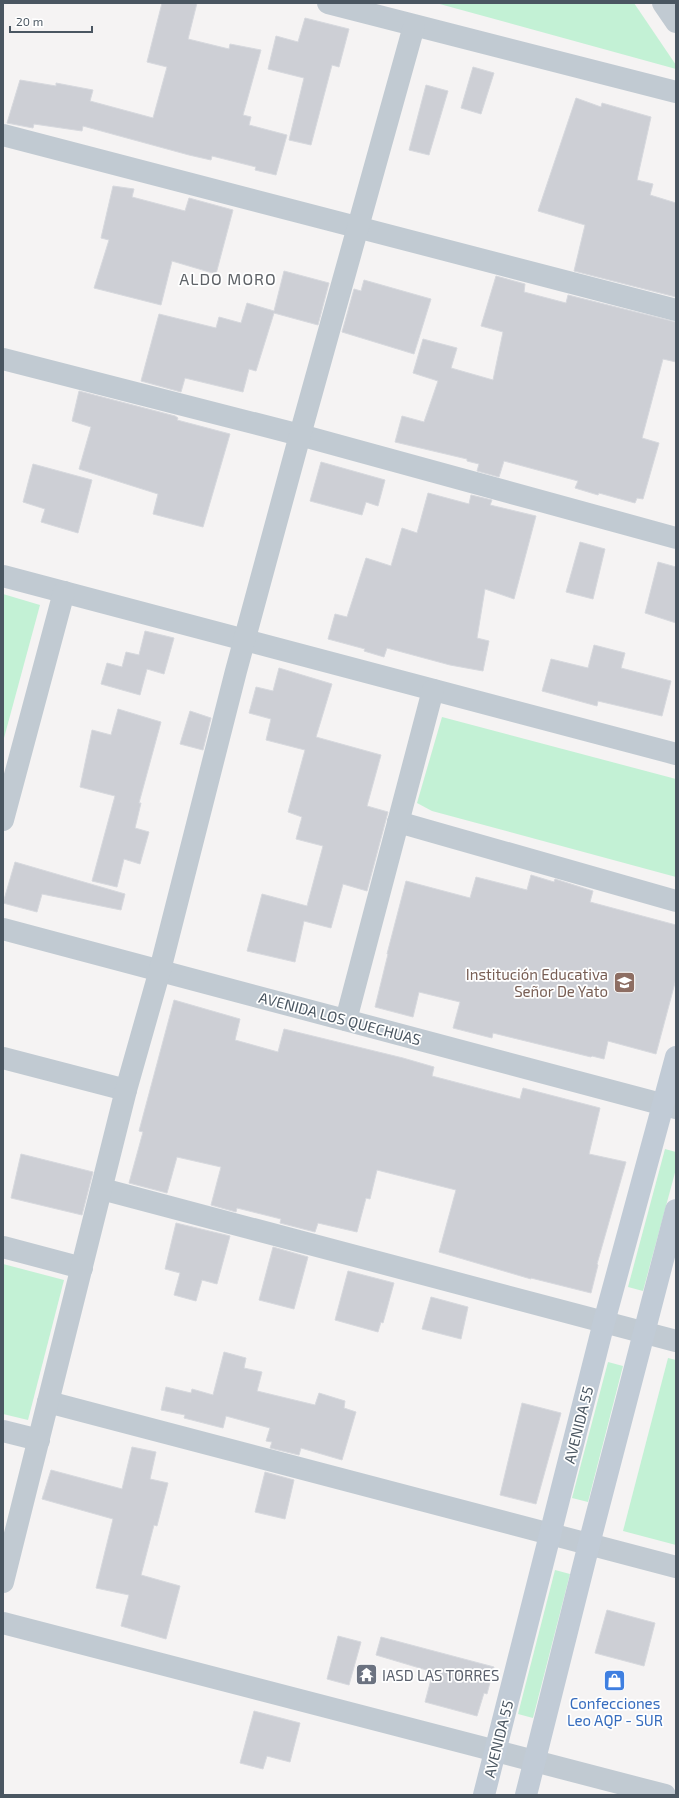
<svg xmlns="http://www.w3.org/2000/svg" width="679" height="1798" font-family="'Exo 2',sans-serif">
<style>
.green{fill:#c3f1d5}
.building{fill:#cdcfd5;stroke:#d7d9de}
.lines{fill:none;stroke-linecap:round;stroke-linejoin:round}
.street{stroke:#c1cad2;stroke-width:22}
.secondary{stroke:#c1cbd6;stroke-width:22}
.labels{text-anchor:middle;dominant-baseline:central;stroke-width:3.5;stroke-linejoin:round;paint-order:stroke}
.education-label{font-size:15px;fill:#785e54;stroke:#fff;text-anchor:end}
.street-label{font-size:15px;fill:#4a5661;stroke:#fff}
.worship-label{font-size:15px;fill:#5b616d;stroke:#fff;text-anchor:start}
.shop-label{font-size:15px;fill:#366cbe;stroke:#fff}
.neighbourhood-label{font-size:16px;letter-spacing:1px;fill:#5f6368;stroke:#fff}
</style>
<rect width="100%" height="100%" fill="#f5f3f3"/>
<!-- green -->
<g class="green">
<polygon points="436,3 634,3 676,65 676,69"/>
<polygon points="3,594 40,605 4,738 3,738"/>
<polygon points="442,717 676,779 676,877 432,811 417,803"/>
<polygon points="665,1149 676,1152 676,1169 643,1291 628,1287"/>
<polygon points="3,1264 64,1280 28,1420 3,1414"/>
<polygon points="668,1358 676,1360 676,1545 623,1531"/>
<polygon points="608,1362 623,1366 588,1502 572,1498"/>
<polygon points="555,1570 570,1574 533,1718 518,1714"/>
</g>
<!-- building -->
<g class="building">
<polygon points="162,3 197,3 188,39 229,49 230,44 261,50 243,115 251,117 249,125 287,135 276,175 255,170 256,167 212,156 211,160 189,155 83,126 82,131 34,124 33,128 7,123 20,80 56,86 56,83 93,90 90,101 153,118 167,67 147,62"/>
<polygon points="305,18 349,29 339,67 332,65 311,145 289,140 304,78 268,69 276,36 298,42"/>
<polygon points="473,67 494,73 481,114 461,108"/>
<polygon points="426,85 448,91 429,155 409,150"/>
<polygon points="576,98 601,107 602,103 651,117 637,180 653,184 650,195 676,203 676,297 574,271 585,225 538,211"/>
<polygon points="113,186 134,189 132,197 185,211 189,198 233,210 216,274 172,261 161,305 94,288 109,240 101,238"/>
<polygon points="284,271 329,283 318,325 274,313 256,371 249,369 243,392 185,378 181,392 141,381 159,314 216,328 219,317 241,323 247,303 274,311"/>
<polygon points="496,276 525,284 524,292 566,303 568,295 676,322 676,362 663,359 642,438 659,443 643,499 637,498 635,503 599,493 598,495 575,488 578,481 504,461 499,477 477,471 479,464 467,461 467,459 395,442 402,416 424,422 438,381 413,373 423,339 457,348 451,368 493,380 503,332 481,326"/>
<polygon points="364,280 431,299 414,354 342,332 354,289 361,291"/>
<polygon points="79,391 175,416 178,418 177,420 230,434 203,527 153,514 158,494 79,469 91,427 72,421"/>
<polygon points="321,462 385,480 378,506 366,502 362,515 310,501"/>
<polygon points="33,464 92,480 78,533 41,522 45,509 23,502"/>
<polygon points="428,493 469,504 471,495 492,500 490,505 536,516 514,599 485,589 477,638 489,641 483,671 450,665 387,648 384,657 364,651 365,649 328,639 335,614 347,617 366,558 391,566 402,528 417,533"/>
<polygon points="580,542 605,549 593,599 566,592"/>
<polygon points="658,562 676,567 676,623 645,613"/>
<polygon points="145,631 174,638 164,674 147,669 140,695 101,684 107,663 122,667 126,652 139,655"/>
<polygon points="594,645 625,653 621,668 671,681 662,716 598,701 597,706 542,691 551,659 588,668"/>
<polygon points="279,668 332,684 316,737 381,755 367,806 388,812 367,891 343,884 331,928 304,921 295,962 247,951 262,894 307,906 323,846 296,839 302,817 288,812 305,750 266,740 271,719 249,713 256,687 273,691"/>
<polygon points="118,709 161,722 139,803 141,803 135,828 149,832 140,864 124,859 117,887 92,881 115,796 80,787 92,730 111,735"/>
<polygon points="190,711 211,718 203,750 180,744"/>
<polygon points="15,862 125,894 121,910 42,894 37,912 3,903"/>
<polygon points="531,875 554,882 555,879 593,891 590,902 676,925 676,979 656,1054 608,1041 604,1059 592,1056 591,1057 493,1033 492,1038 453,1028 460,1002 419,992 413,1017 375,1007 388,954 387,954 406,881 470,898 476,877 527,890"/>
<polygon points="174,1000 240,1019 235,1040 278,1052 284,1029 403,1058 434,1067 432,1076 520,1099 523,1088 600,1108 589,1154 626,1162 597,1264 598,1265 591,1293 531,1278 531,1279 439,1252 456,1190 377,1170 370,1199 366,1198 357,1232 318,1223 315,1232 280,1223 281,1219 237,1208 236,1212 211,1205 221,1167 177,1157 167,1193 129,1183 143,1132 139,1131"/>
<polygon points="21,1154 93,1172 82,1215 11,1198"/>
<polygon points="176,1223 230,1236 217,1284 202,1280 196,1301 174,1295 180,1273 165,1269"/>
<polygon points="273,1247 308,1257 294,1309 259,1300"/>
<polygon points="348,1271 394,1283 383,1323 381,1322 378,1332 335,1320"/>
<polygon points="431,1297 468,1307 461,1339 422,1329"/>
<polygon points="224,1352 246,1358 244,1368 262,1372 257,1391 315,1405 319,1393 345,1401 344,1408 356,1412 342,1460 301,1448 299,1455 270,1448 272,1442 266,1441 270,1428 226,1416 223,1428 184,1418 185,1415 161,1410 166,1387 191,1393 192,1389 213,1395"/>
<polygon points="522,1403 561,1413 536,1504 500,1495"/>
<polygon points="132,1447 156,1452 150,1479 168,1483 157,1526 154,1525 141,1575 180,1586 166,1639 121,1626 129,1595 96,1588 113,1519 42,1499 51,1470 122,1489"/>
<polygon points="265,1472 294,1480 285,1519 255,1512"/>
<polygon points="607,1610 655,1623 644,1666 595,1653"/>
<polygon points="338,1636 361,1642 349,1685 327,1679"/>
<polygon points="381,1637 494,1667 487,1694 484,1693 477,1716 425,1702 433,1672 376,1655"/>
<polygon points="254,1711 300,1723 290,1762 267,1756 263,1769 240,1763"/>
</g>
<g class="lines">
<!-- street -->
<g class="street">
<polyline points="328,3 676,92"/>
<polyline points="663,3 676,22"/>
<polyline points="3,135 676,310"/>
<polyline points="3,359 300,435 676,538"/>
<polyline points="3,576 676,754"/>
<polyline points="3,820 64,592"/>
<polyline points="398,822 676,901"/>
<polyline points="3,929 676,1108"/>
<polyline points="346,1020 433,690"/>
<polyline points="3,1058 126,1090"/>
<polyline points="102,1189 676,1341"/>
<polyline points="3,1247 82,1268"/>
<polyline points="48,1402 676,1567"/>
<polyline points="3,1431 39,1440"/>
<polyline points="3,1582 126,1090 160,970 236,671 300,435 414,26"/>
<polyline points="3,1623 665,1795"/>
</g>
<!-- secondary -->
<g class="secondary">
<polyline points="484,1795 604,1322 676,1057"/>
<polyline points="526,1795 589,1544 676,1210"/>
</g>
</g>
<!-- icons -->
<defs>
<symbol id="school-square" viewBox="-11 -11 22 22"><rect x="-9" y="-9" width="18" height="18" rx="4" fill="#8d6e63" stroke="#fff"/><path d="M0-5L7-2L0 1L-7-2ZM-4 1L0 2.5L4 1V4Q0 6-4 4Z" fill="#fff"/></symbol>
<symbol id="temple-square" viewBox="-11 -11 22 22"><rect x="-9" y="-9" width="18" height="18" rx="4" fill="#6b7280" stroke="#fff"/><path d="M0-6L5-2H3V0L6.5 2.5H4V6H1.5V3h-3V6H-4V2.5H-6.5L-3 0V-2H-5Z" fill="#fff"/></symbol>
<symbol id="shop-square" viewBox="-11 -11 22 22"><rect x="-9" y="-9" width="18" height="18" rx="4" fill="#3f7fe0" stroke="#fff"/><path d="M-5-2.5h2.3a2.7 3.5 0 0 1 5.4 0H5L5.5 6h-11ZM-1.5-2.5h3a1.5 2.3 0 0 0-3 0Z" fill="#fff"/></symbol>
</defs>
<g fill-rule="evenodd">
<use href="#school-square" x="612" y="970" width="25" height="25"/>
<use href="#temple-square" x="354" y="1662" width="25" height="25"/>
<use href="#shop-square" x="602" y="1668" width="25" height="25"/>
</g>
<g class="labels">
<!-- education labels -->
<g class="education-label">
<text x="608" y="974">Institución Educativa<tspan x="608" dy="17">Señor De Yato</tspan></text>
</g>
<!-- street labels -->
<g class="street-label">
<text transform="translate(340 1018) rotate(15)">AVENIDA LOS QUECHUAS</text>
<text transform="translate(578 1425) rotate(-76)">AVENIDA 55</text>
<text transform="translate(498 1739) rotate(-76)">AVENIDA 55</text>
</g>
<!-- worship labels -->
<g class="worship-label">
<text x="382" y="1675">IASD LAS TORRES</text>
</g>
<!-- shop labels -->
<g class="shop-label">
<text x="615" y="1703">Confecciones<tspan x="615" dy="17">Leo AQP - SUR</tspan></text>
</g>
<!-- neighbourhood labels -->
<g class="neighbourhood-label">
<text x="228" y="278">ALDO MORO</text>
</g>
</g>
<!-- border -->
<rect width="679" height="1798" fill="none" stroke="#4a5661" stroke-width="8"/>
<!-- scale -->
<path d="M10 26v6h82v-6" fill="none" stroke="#4a5661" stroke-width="2"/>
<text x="16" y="26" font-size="12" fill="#4a5661" stroke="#ffffff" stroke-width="3" paint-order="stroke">20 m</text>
</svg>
